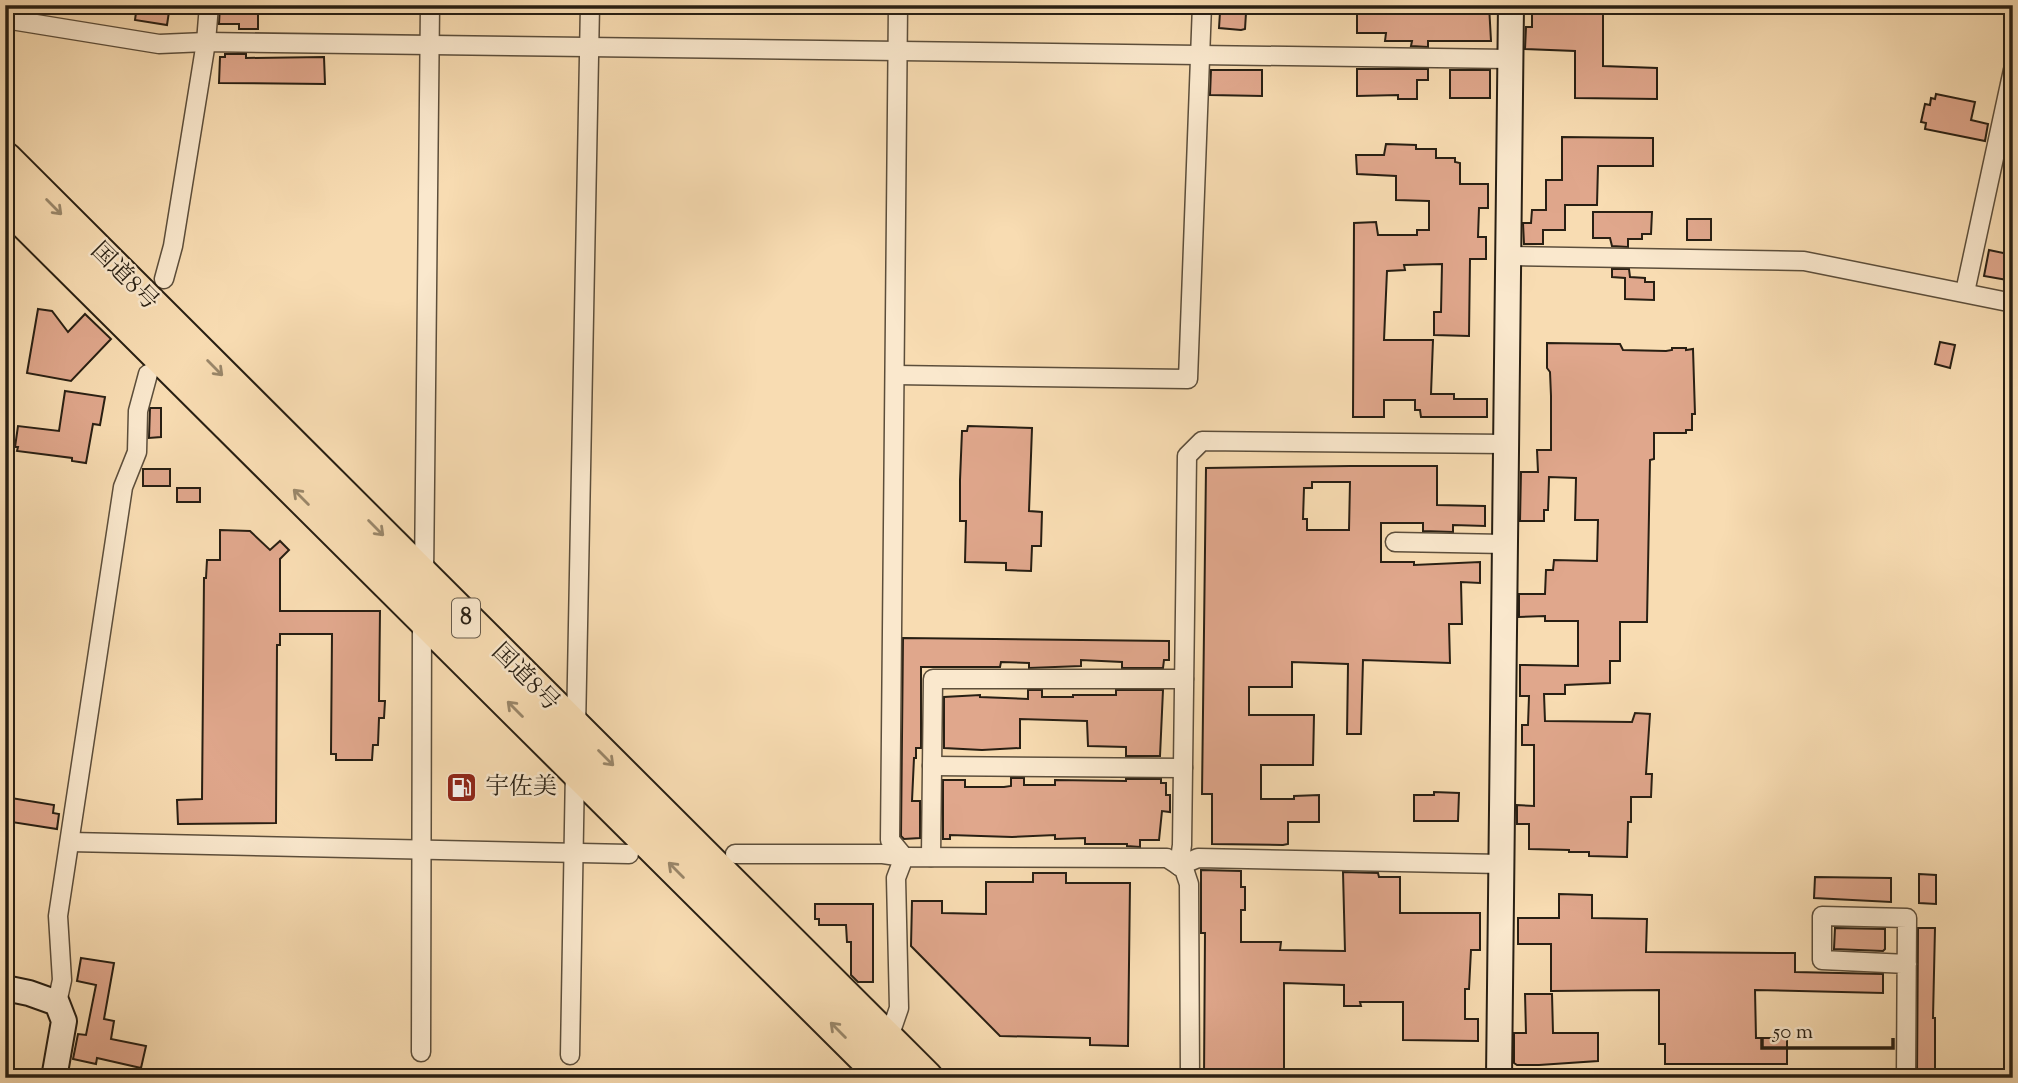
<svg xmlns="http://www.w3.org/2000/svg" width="2018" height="1083" font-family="'Sorts Mill Goudy','Noto Serif JP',serif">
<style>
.building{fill:#e0a78c;stroke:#281f13;stroke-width:2;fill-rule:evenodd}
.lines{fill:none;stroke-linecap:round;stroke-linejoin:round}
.street-casing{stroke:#5c4e3b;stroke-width:21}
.secondary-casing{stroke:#281f13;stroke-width:28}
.highway-casing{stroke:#281f13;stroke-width:37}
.street{stroke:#fae8cd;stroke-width:18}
.secondary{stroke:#fae8cd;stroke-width:24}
.highway{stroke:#f8dcb2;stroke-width:33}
.oneway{stroke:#9a876a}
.labels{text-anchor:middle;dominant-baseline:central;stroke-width:5;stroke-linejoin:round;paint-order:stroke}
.shield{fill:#fae8cd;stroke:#675b4b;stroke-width:2}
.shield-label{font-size:23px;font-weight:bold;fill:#281f13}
.street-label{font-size:24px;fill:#281f13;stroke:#fae8cd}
.poi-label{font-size:24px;fill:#281f13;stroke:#fae8cd;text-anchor:start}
</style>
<rect width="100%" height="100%" fill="#f8dcb2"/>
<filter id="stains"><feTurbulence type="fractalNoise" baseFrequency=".00286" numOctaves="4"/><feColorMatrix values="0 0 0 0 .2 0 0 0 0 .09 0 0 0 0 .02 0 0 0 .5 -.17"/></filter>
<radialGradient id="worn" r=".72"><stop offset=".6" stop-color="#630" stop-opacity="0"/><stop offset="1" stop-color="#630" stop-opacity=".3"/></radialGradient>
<!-- building -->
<g class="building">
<polygon points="137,5 170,5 167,25 135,20"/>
<polygon points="220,5 258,5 258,29 239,29 239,24 219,24"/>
<polygon points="1397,5 1429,5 1429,14 1466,14 1466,5 1489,5 1491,41 1428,41 1428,47 1411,46 1412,41 1385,41 1386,33 1357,33 1357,12 1397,12"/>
<polygon points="1532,5 1603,5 1603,66 1657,68 1657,99 1575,98 1575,51 1525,49 1526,27 1532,27"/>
<polygon points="1220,12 1246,13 1245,29 1241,30 1219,28"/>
<polygon points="225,54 246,54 246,58 324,57 325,84 219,83 220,57 225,57"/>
<polygon points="1357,69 1428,69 1428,80 1417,80 1417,99 1398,99 1398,95 1357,96"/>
<polygon points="1211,70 1262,70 1262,96 1210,95"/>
<rect x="1450" y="70" width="40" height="28"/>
<polygon points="1936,94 1975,102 1971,120 1988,124 1985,141 1925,129 1926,123 1921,122 1925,104 1930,105 1931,98 1935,99"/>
<polygon points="1562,137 1653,138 1653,166 1598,166 1597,205 1565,205 1565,230 1543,230 1543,244 1524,244 1523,223 1531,223 1532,210 1546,210 1546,180 1562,180"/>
<polygon points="1386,144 1416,145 1416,149 1436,149 1436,158 1455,158 1455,162 1460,163 1460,184 1488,184 1488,208 1479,208 1478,237 1486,237 1486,259 1470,259 1469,336 1434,335 1434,312 1441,312 1442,264 1404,265 1405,270 1387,271 1384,340 1433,340 1431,394 1454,394 1454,399 1487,399 1487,417 1421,417 1420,410 1415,410 1415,400 1384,400 1384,417 1353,417 1354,223 1376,222 1378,235 1417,235 1417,230 1429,230 1429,201 1396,200 1396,176 1357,174 1356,155 1384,155"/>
<polygon points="1593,212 1652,212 1651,234 1642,234 1642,239 1628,239 1628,247 1612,246 1610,238 1593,238"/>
<rect x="1687" y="219" width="24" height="21"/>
<polygon points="1989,250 2013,255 2013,281 1984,276"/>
<polygon points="1612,269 1629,269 1630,277 1645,278 1645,282 1654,282 1654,300 1625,299 1625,278 1612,277"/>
<polygon points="38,309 52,311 68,332 85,314 111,339 71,381 27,373"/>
<polygon points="1940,342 1955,345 1950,368 1935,364"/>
<polygon points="1547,343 1620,344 1623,350 1666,351 1672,350 1672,348 1686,348 1686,350 1693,349 1695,414 1692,414 1692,430 1686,430 1686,433 1654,433 1654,459 1650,460 1647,622 1620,622 1620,661 1610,661 1610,683 1565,685 1565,694 1544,694 1545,721 1632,722 1635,713 1650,714 1646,774 1652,774 1651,797 1631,797 1631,822 1628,822 1627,857 1589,856 1589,852 1569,852 1569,850 1529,849 1529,824 1517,824 1517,805 1534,806 1534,745 1522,745 1522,725 1528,725 1529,696 1520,696 1520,665 1578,666 1578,621 1545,621 1545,616 1519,617 1519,594 1545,594 1546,570 1553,570 1554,560 1597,561 1598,520 1575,520 1576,478 1549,477 1548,510 1544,510 1544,521 1520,521 1521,472 1538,472 1537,450 1551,450 1551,396 1550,372 1547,368"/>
<polygon points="65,391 105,397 100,425 93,424 86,463 72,461 72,458 17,451 18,447 15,447 18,426 59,431"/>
<polygon points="150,408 161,408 161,437 149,438"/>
<polygon points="968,426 1032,428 1029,511 1042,512 1041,546 1032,546 1031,571 1006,570 1006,563 965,562 966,521 960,521 960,480 962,431 967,431"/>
<path d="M1350,466h87v39l48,1v20l-32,-1v7l-30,-1v-8h-42v39h33v3l66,-3v21l-19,-1 1,42h-13l1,39 -87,-3 -2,74h-14l1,-70 -56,-2v25h-43v28h65l-1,50h-52v34h33v-3l25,-1v27h-31v22l-5,1 -71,-1v-50h-10l4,-326zM1312,482h38l-1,48h-42v-11h-4l1,-31h8z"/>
<rect x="143" y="469" width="27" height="17"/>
<rect x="177" y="488" width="23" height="14"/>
<polygon points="220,530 250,531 270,550 280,541 289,550 280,559 280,611 380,611 379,701 385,701 384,718 379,718 378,745 373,745 372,760 336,760 336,754 331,754 332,634 280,634 280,645 277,645 276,823 178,824 177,800 202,799 204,578 206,578 207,560 220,560"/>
<polygon points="903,638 1169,641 1169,660 1164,660 1163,668 1122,668 1122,662 1081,660 1081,666 1029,668 1029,663 1001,662 1000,667 921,667 921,748 916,748 916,758 914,758 912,801 920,801 920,838 904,839 901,836"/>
<polygon points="1028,690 1042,690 1042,697 1073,697 1073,695 1116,695 1116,690 1163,690 1160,756 1126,756 1126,747 1088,746 1087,721 1020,719 1020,748 982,750 944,748 944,697 980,695 980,697 1028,699"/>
<polygon points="1011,778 1024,778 1024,785 1055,785 1055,780 1126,781 1126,779 1161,779 1161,783 1166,783 1166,795 1170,795 1170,812 1162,811 1159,840 1140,840 1140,847 1127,846 1127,844 1085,844 1085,838 1055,839 1055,835 1012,837 950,835 950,839 943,839 943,780 965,780 965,787 1004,787 1011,786"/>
<polygon points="1434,792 1459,793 1458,821 1414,821 1414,795 1434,795"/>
<polygon points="5,797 54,805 53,813 59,814 57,829 5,821"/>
<polygon points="1201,870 1241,871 1241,887 1245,887 1245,910 1241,910 1241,942 1281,942 1280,950 1345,951 1343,872 1378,873 1379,877 1400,877 1400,913 1480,913 1480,950 1471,950 1469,989 1465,989 1465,1019 1478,1019 1478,1041 1403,1040 1403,1002 1360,1002 1361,1006 1344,1006 1344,985 1284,983 1284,1078 1204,1078 1205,933 1201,933"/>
<polygon points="1033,873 1066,873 1066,883 1130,883 1128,1046 1090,1045 1090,1038 1000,1036 911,946 912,901 942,901 942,913 986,914 986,882 1033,882"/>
<polygon points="1919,874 1936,875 1936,904 1919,903"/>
<polygon points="1815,877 1891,878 1891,902 1814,898"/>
<polygon points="1559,894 1592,895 1592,918 1647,919 1646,952 1795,953 1795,972 1883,974 1883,993 1755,990 1756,1038 1787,1038 1787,1064 1665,1064 1665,1044 1659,1044 1659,990 1551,991 1551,944 1518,944 1518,918 1559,918"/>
<polygon points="815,904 873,904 873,982 858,982 851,975 851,942 847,942 846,925 819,925 819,919 815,919"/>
<polygon points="1835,928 1885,929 1885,949 1883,951 1834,949"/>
<polygon points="1918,928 1935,928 1933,1018 1935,1018 1935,1078 1917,1078"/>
<polygon points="81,958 114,963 104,1019 114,1021 111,1039 146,1046 141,1068 97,1058 96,1064 73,1059 78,1034 86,1035 96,985 77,981"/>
<polygon points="1525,994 1552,994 1553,1033 1598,1033 1598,1061 1539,1065 1517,1065 1514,1063 1514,1033 1526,1033"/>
</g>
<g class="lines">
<defs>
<g id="street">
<polyline points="898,5 890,840 904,857"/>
<polyline points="5,19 159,44 206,42 1510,59"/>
<polyline points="1508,256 1804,261 2013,303"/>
<polyline points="164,279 173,246 206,42 209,5"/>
<polyline points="1965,292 2013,70"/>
<polyline points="895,375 1188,379 1202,5"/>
<polyline points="1395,542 1505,544"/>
<polyline points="424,577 430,5"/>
<polyline points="576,729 590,5"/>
<polyline points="932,766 1183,768"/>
<polyline points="70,842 629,854"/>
<polyline points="735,854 883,854 904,857"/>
<polyline points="931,857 933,679 1184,679"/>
<polyline points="1179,866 1182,845 1187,456 1202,441 1506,444"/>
<polyline points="1179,866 1198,858 1501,864"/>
<polyline points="57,1003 62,980 58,916 123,487 137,452 138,411 148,374"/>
<polyline points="888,1040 899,1008 896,878 904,857 1167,858 1184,869 1189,884 1190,1078"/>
<polyline points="421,1052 422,617"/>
<polyline points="570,1055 575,769"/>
<polyline points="1906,1078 1907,918 1822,916 1822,960 1907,964"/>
</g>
<g id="secondary">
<polyline points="5,988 29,993 57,1003 64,1021 54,1078"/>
<polyline points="1499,1078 1511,5"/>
</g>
<g id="highway">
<polyline points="5,159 926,1078"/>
<polyline points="5,202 886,1078"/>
</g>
</defs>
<!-- street casing -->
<use href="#street" class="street-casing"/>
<!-- secondary casing -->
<use href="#secondary" class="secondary-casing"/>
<!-- highway casing -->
<use href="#highway" class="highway-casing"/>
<!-- street -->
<use href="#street" class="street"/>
<!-- secondary -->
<use href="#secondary" class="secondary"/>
<!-- highway -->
<use href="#highway" class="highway"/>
</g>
<!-- one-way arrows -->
<defs><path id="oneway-shaft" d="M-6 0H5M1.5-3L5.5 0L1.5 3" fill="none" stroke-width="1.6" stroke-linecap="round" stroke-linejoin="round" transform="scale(1.75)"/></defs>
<g class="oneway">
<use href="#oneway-shaft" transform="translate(54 207) rotate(45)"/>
<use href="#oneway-shaft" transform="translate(215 368) rotate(45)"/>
<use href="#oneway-shaft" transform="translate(301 497) rotate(-135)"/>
<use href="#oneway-shaft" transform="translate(376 528) rotate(45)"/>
<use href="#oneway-shaft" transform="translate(515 709) rotate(-135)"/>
<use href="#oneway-shaft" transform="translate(606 758) rotate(45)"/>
<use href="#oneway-shaft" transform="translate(676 870) rotate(-135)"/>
<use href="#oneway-shaft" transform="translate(838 1030) rotate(-135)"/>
</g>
<!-- icons -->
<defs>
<symbol id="fuel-square" viewBox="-11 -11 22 22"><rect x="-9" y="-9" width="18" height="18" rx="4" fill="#8f2418" stroke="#fae8cd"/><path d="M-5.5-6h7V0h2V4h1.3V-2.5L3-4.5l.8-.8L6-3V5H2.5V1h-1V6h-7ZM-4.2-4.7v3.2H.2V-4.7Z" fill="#fff"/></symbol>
</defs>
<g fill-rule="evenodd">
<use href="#fuel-square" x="444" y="770" width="35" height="35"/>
</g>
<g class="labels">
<!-- shield labels -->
<rect class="shield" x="452" y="598.5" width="28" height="39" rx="5"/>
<g class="shield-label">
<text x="466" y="618">8</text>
</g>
<!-- street labels -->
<g class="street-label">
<text transform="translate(124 277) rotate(45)">国道8号</text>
<text transform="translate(525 678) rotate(45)">国道8号</text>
</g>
<!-- poi labels -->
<g class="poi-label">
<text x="485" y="788">宇佐美</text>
</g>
</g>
<!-- margin -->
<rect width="2018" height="1083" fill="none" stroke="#f8dcb2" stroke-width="28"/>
<rect x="7" y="7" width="2004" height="1069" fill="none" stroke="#281f13" stroke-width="3.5"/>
<rect x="14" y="14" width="1990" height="1055" fill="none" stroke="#281f13" stroke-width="2"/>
<!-- scale -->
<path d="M1762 1038v10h131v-10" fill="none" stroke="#281f13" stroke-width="3.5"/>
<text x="1773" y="1038" font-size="21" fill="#281f13" stroke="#fae8cd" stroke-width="5" paint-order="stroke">50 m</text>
<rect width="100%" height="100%" filter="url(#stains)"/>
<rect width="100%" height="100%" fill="url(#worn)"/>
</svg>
